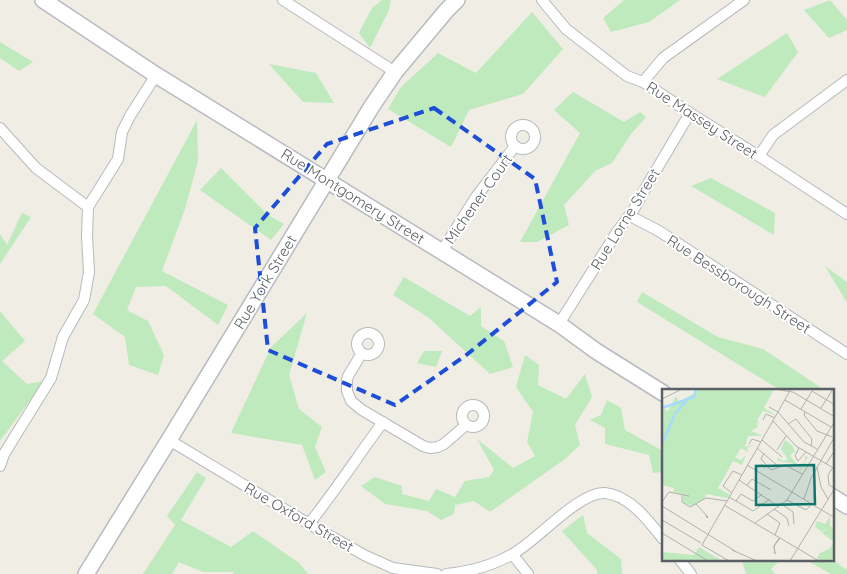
<svg xmlns="http://www.w3.org/2000/svg" width="847" height="574" font-family="Quicksand,sans-serif">
<style>
.green{fill:#bfeabe}
.lines{fill:none;stroke-linecap:round;stroke-linejoin:round}
.street-casing{stroke:#b6babf;stroke-width:12}
.secondary-casing{stroke:#b7bbc1;stroke-width:18}
.street{stroke:#fff;stroke-width:10}
.secondary{stroke:#fff;stroke-width:15}
.marked{fill:none;stroke:#1d4ed8;stroke-width:4;stroke-dasharray:10 6;stroke-linejoin:round}
.labels{text-anchor:middle;dominant-baseline:central;stroke-width:4;stroke-linejoin:round;paint-order:stroke}
.street-label{font-size:15px;fill:#5b6066;stroke:#fff}
.inset-river{fill:none;stroke:#a4dbff;stroke-width:2.5}
.inset-road{fill:none;stroke:#b0b1ae;stroke-width:1}
.view{fill:#0f766e;fill-opacity:0.15;stroke:#0f766e;stroke-width:2.5}
.inset-edge{fill:none;stroke:#5b6066;stroke-width:2.5}
</style>
<rect width="100%" height="100%" fill="#f0ede4"/>
<!-- green -->
<g class="green">
<polygon points="382,0 391,0 389,10 370,48 359,33 372,8"/>
<polygon points="624,0 680,0 649,22 611,32 603,18"/>
<polygon points="830,0 847,20 847,30 829,38 804,10"/>
<polygon points="532,12 563,49 523,94 469,110 451,147 388,109 401,87 438,53 476,73"/>
<polygon points="787,33 798,52 765,97 717,79"/>
<polygon points="0,42 33,62 19,71 0,58"/>
<polygon points="269,64 316,73 334,103 303,102"/>
<polygon points="573,92 624,122 640,112 646,117 631,134 612,163 595,171 564,205 569,225 537,242 520,242 580,133 554,110"/>
<polygon points="197,120 198,161 185,209 162,271 228,305 218,325 166,286 136,287 127,310 148,321 164,355 158,375 129,365 125,337 93,314"/>
<polygon points="221,168 268,215 284,224 271,240 200,190"/>
<polygon points="711,178 775,213 774,235 691,186"/>
<polygon points="22,213 31,217 0,264 0,234 7,245"/>
<polygon points="825,266 847,282 847,303"/>
<polygon points="404,277 470,316 481,307 481,326 504,341 513,367 490,374 429,318 393,295"/>
<polygon points="642,292 718,337 763,349 820,387 819,390 780,390 637,302"/>
<polygon points="0,311 25,341 2,361 27,384 44,381 0,441"/>
<polygon points="307,313 289,375 299,409 322,427 315,447 326,472 315,480 302,445 231,433 271,347"/>
<polygon points="424,351 442,351 436,367 417,363"/>
<polygon points="525,355 539,365 538,385 566,399 585,374 592,397 575,425 580,445 565,459 490,512 474,501 455,505 454,514 441,520 427,511 385,504 361,486 375,477 402,486 402,494 429,501 436,489 455,497 465,481 489,477 494,470 477,439 513,468 535,456 527,442 533,412 516,387"/>
<polygon points="607,400 621,408 625,430 663,451 663,472 653,473 649,455 605,444 605,428 590,420 601,415"/>
<polygon points="197,472 206,478 181,520 231,547 253,531 299,563 308,574 234,574 233,572 203,572 179,562 172,574 143,574 175,525 167,516"/>
<polygon points="583,515 587,533 621,559 622,574 597,574 597,570 562,531"/>
<polygon points="833,559 842,567 847,569 847,574 831,574 806,560 833,560"/>
<polygon points="742,560 780,560 771,569 775,574 747,574 745,571"/>
</g>
<g class="lines">
<defs>
<g id="street">
<polyline points="283,0 395,72"/>
<polyline points="542,0 566,29 627,76 643,82 690,113 765,160 847,214"/>
<polyline points="643,82 663,58 744,0"/>
<circle cx="523" cy="137" r="12"/>
<polyline points="0,128 36,168 88,207"/>
<polyline points="759,156 773,135 847,80"/>
<polyline points="630,216 659,231 847,354"/>
<polyline points="442,251 476,197 515,146"/>
<polyline points="559,324 617,232 634,209 649,182 690,113"/>
<circle cx="368" cy="344" r="11"/>
<polyline points="362,353 348,376 347,380 347,391 351,401 362,410 423,446 430,448 438,447 444,444 466,425"/>
<circle cx="473" cy="416" r="11"/>
<polyline points="169,440 309,524 366,556 393,568 437,574"/>
<polyline points="0,466 4,454 51,378 63,337 84,300 89,272 87,236 88,207 118,159 122,132 130,116 156,75"/>
<path d="M309,524c26,-33 49,-68 74,-102"/>
<polyline points="513,555 528,574"/>
<polyline points="680,560 691,574"/>
<path d="M446,574c22,-2 45,-8 65,-19 24,-12 68,-64 94,-62 24,2 44,28 58,46"/>
</g>
<g id="secondary">
<polyline points="43,0 156,75 559,324 596,351 663,393"/>
<polyline points="833,497 847,506"/>
<polyline points="86,574 169,440 372,106 395,72 446,11 457,0"/>
</g>
</defs>
<!-- street casing -->
<use href="#street" class="street-casing"/>
<!-- secondary casing -->
<use href="#secondary" class="secondary-casing"/>
<!-- street -->
<use href="#street" class="street"/>
<!-- secondary -->
<use href="#secondary" class="secondary"/>
</g>
<!-- marked area -->
<path class="marked" d="M434,108l101,71 22,103 -92,74 -70,49 -127,-55 -13,-122 72,-84z"/>
<g class="labels">
<!-- street labels -->
<g class="street-label">
<text transform="translate(702 120) rotate(33)">Rue Massey Street</text>
<text transform="translate(353 196) rotate(32)">Rue Montgomery Street</text>
<text transform="translate(478 199) rotate(-55)">Michener Court</text>
<text transform="translate(625 219) rotate(-58)">Rue Lorne Street</text>
<text transform="translate(265 282) rotate(-59)">Rue York Street</text>
<text transform="translate(739 284) rotate(33)">Rue Bessborough Street</text>
<text transform="translate(299 517) rotate(30)">Rue Oxford Street</text>
</g>
</g>
<!-- overview -->
<g transform="translate(662 389)">
<rect width="172" height="172" fill="#f0ede4"/>
<path d="M32,0h80l-10,19 12,7 -13,-4 -6,9 2,4 -3,-2 2,5 -7,4 12,5h-15l-3,11 11,-3 -9,4 1,4 -7,-4 -6,10 6,2 5,-5 -4,10 -9,-4 -15,27 12,7 -2,3 -22,-4 -1,4 -12,8 -10,-3v-9l-10,-2 1,-4 -12,-3v-79l4,-2 -1,6 3,1 8,-15 3,6 15,-9zM123,51l7,5 4,8 -3,-1 -3,4 8,9 7,-3v-6l3,1 -8,15 1,-4 -10,-5 -13,-2 -1,-4 6,4 5,-1 -7,-11zM168,127v10l5,2v31l-13,2 -5,-3 3,-5 9,-4 5,-7 -12,-9 5,-5 -5,4 -7,-5 2,-6 8,3zM37,158l23,14h-60v-9l32,3z" fill="#bfeabe"/>
<path class="inset-river" d="M0,19l32,-11 2,-8M12,26l12,-14M0,55l12,-28"/>
<path class="inset-road" d="M118,1l13,2 42,25M150,2l23,14M0,10l20,-10M123,11l46,27M107,18l9,5 26,30 13,7M159,19l12,-19M139,20l11,-18M143,23l-1,3 13,16 18,7M101,31l3,-6 9,4M111,32l23,25 39,23M126,35l8,-5 16,20 -1,7M100,51l20,17M87,55l3,-5 9,3M95,59l22,19M137,59l-4,8 3,5 8,-9M115,61l9,-14M102,64l-3,6 10,11 14,-5 17,9M164,75l9,-14M85,76l88,53M155,78l4,20 7,12M77,91l40,27M85,96l5,-6 19,11M172,99l-5,-3 -1,-10 7,-11M70,104l-9,-7 10,-15 9,4M20,106v7l8,5 16,-9 21,3M67,108l24,14 17,-12M142,110l7,-21 23,-40M125,111l19,10 6,-6M74,112l5,-7 12,7 9,-7M0,113l7,-10 20,4M34,115l12,13 -1,1 -1,-3M62,116l95,56M121,116l10,7 1,12M0,117l73,45M112,120l13,9 2,8M105,125l13,9 -5,12M0,131l39,23M93,134l32,-23 48,-79M0,144l46,28M117,149l-5,8 1,8 -1,-8 6,-8M40,156l89,-156M40,156l27,16M70,161l25,11M128,172l45,-73"/>
<path class="view" d="M152,76l1,39 -59,1v-39z"/>
<rect width="172" height="172" class="inset-edge"/>
</g>
</svg>
